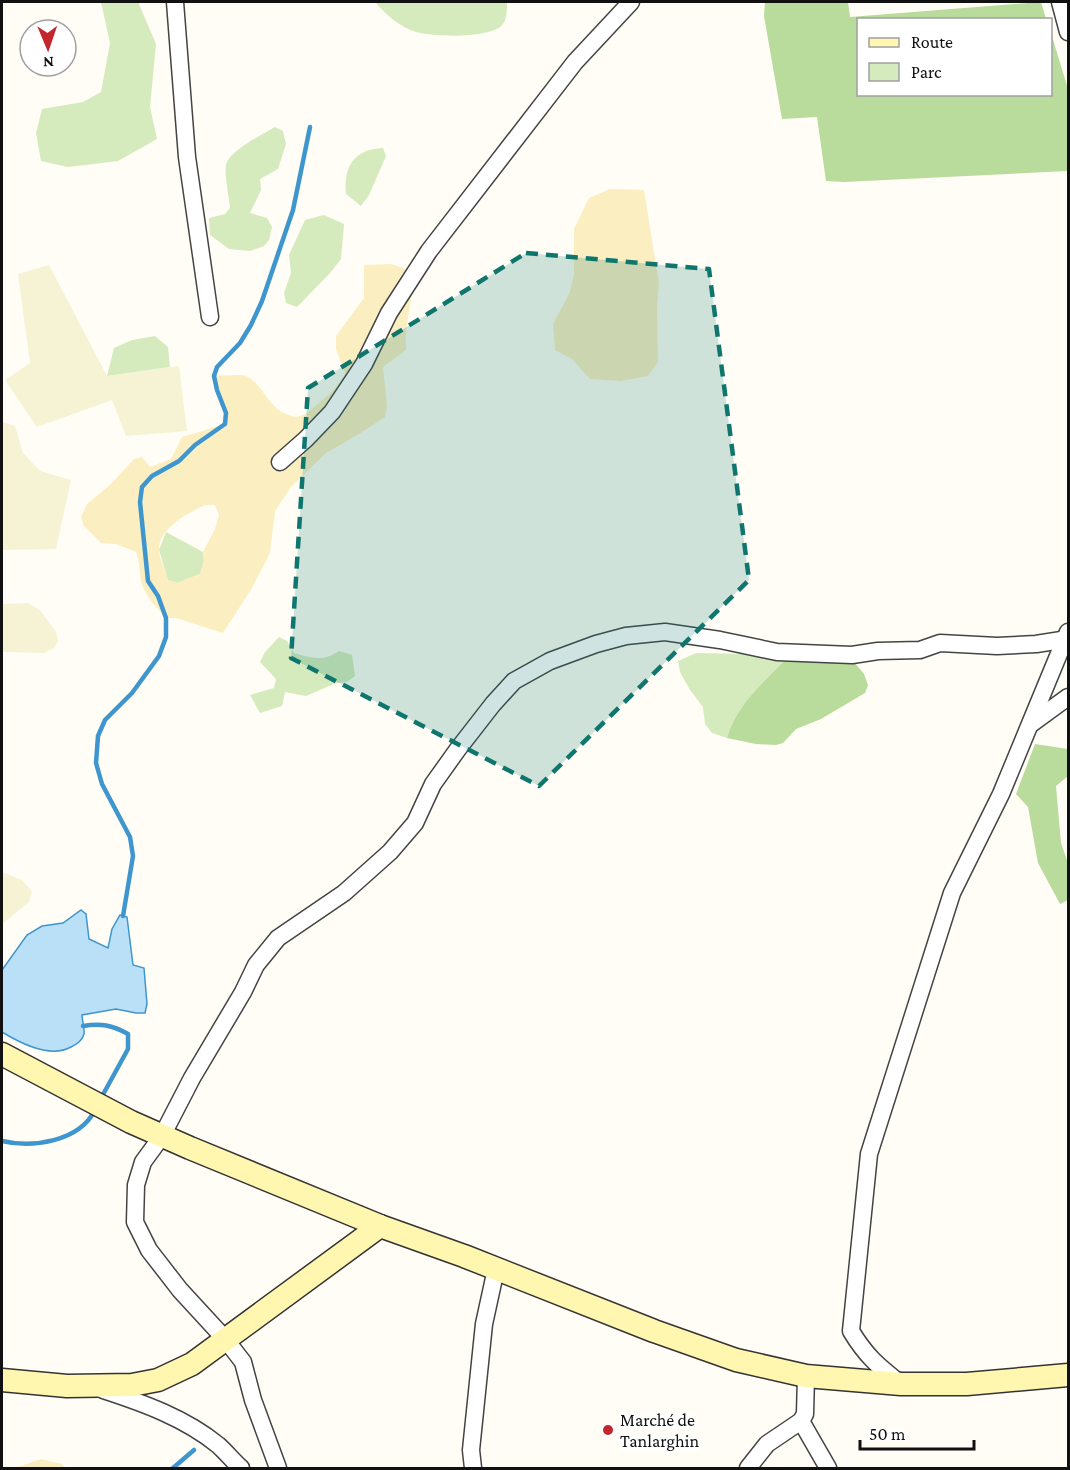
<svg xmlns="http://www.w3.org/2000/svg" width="1070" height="1470" font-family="'Crimson Pro',serif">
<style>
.farmland{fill:#f6f3d4}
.green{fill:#d5ebbd}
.forest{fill:#b9dc9c}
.sand{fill:#fbeec1;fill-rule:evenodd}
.water{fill:#b9e0f7;stroke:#3f96cf;stroke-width:1.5}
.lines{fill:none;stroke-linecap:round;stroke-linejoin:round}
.stream{stroke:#3f96cf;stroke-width:4.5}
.street-casing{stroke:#444;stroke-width:19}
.secondary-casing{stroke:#333;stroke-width:25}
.street{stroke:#fff;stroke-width:16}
.secondary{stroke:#fff6b0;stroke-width:22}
.marked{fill:#0f766e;fill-opacity:0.2;stroke:#0f766e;stroke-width:4.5;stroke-dasharray:12 8;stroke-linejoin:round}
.poi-dot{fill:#c4262e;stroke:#fff;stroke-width:2}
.labels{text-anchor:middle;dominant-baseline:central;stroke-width:6;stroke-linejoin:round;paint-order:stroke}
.poi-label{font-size:18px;fill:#111;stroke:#fff;text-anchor:start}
</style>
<rect width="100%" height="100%" fill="#fffdf5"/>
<!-- farmland -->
<g class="farmland">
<polygon points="49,265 107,376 179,366 187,431 126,436 112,400 37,427 5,380 30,363 18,274"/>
<polygon points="2,422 15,426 23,453 40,471 71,480 56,549 2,550"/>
<polygon points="28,603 40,610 56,632 58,641 54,648 44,653 4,652 2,648 2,604"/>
<polygon points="2,872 22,880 32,891 29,902 2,924"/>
</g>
<!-- green -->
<g class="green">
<polygon points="101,2 138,2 156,44 150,107 157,139 118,161 68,167 41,161 36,133 42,109 83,102 101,92 110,43"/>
<path d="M375,2h132c0,7 0,17 -4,22 -11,15 -69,13 -87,8 -16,-5 -31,-18 -41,-30z"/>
<path d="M275,127l8,4 3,13 -8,25 -18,10 1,11 -11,23 17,5 5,9 -3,13 -5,6 -14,5 -21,-2 -19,-14 -1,-17 16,-4 5,-6c-1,-12 -6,-33 -4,-43 3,-14 37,-31 49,-38z"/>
<path d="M383,148l3,8 -17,39 -8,11 -15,-12c-3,-27 8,-45 37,-46z"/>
<polygon points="324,215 344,224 341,259 330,273 297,307 286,303 284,293 291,273 289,255 305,220"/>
<polygon points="155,336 168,347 170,367 107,376 114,348 132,340"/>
<polygon points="166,532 203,552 204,561 200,574 177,583 168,580 159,550"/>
<path d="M279,637l8,4 7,12c17,5 29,9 45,-2l13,4 3,21 -8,6 -11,1 -30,13 -21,-4 -3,14 -22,7 -10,-18 24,-7 2,-9 -16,-17 5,-10z"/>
<path d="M696,653l48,1 43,4c-23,24 -51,47 -60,80l-15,-5 -7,-9 -2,-17 -13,-17 -10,-18 -2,-11z"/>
</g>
<!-- forest -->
<g class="forest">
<polygon points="765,2 848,2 850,17 1041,2 1046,19 858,20 858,94 1050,94 1051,33 1068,89 1068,171 844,182 826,181 817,117 782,119 764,16"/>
<path d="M787,658l68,5 9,11 4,11 -3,8 -44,26 -25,10 -13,14 -7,2 -20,-1 -29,-6c9,-33 37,-56 60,-80z"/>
<polygon points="1035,744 1068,749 1068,776 1056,786 1061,843 1068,863 1068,900 1060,904 1038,863 1028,807 1016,794"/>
</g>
<!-- sand -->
<g class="sand">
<polygon points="610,189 644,190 659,284 657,307 658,362 648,376 621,381 590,379 572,359 555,350 553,324 569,294 574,275 574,229 589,198"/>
<path d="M391,264l12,4 10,10c0,24 -9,47 -7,72l-23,17 4,39 -2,11 -26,17 -33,19 -35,34 -16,24 -5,42 -18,35 -29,45 -47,-15h-10c-9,-10 -22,-23 -25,-37 -2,-10 -1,-19 -5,-29l-20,-8 -15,-1 -17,-17 -3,-9 6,-13 24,-20 23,-25 8,-2 8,10 21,-8 11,-22 43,-13c1,-17 -8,-32 -11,-48 8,0 27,-2 32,0 17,8 21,30 40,38 13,6 18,1 28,-7 13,-11 24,-19 31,-34l-9,-24v-13l28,-38v-33zM205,505h10l4,10 -4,14 -12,23 1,9 -4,13 -23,9 -9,-3c-2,-9 -8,-20 -9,-29 -2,-22 29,-38 46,-46z"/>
<polygon points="41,1459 62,1464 65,1468 9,1468 21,1466"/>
</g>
<!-- water -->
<path class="water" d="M81,910l5,4 3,25 19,9 4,-19 8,-14 7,2 6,48 11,3 3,36 -2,9h-9l-20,-4 -34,6c0,6 3,14 2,19 -2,7 -7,10 -13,13 -21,12 -51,-4 -69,-15v-62l25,-35 15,-9 21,-3z"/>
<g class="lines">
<!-- stream -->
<g class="stream">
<polyline points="123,916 133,856 130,837 102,784 96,763 98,736 105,720 132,693 159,656 166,637 166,618 158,596 148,581 140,502 142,487 152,476 179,461 195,445 225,424 226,413 217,390 214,376 217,367 240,343 251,325 262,301 293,210 310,127"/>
<path d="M83,1026c18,-3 29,-1 45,8v15l-28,51"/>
<path d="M2,1141c30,7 77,1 93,-31"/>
<polyline points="173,1468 194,1450"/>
</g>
<defs>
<g id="street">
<polyline points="175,2 187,157 210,317"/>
<polyline points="1060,2 1068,32"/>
<polyline points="280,462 306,439 332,412 364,364 389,313 429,251 575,62 631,2"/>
<polyline points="1031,724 1068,697"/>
<path d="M901,1384c-23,-18 -35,-28 -50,-53l18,-177 83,-261 49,-99 67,-162"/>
<path d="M103,1390c40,13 82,28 115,55 8,7 15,16 23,23"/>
<polyline points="801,1421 828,1468"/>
<polyline points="278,1468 253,1400 243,1362 226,1340 180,1290 149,1250 135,1222 136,1185 143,1162 162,1136 192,1078 243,992 256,965 278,938 344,893 390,852 415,823 433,784 458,749 493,704 514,681 550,661 596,644 626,636 665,632 720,640 777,652 852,655 878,651 920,650 940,643 997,646 1036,644 1068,639"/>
<polyline points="473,1468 471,1450 484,1324 496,1269"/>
<polyline points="748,1468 767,1444 801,1421 805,1414 806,1376"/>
</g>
<g id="secondary">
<polyline points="2,1054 131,1122 190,1148 380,1226 464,1256 654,1331 736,1360 806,1376 901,1384 967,1384 1068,1375"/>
<polyline points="2,1380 67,1386 132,1385 158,1380 192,1364 380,1226"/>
</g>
</defs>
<!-- street casing -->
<use href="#street" class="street-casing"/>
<!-- secondary casing -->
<use href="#secondary" class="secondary-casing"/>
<!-- street -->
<use href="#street" class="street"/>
<!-- secondary -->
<use href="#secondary" class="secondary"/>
</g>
<!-- marked area -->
<path class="marked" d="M526,253l183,16 40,311 -210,206 -248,-128 17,-270z"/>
<!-- markers -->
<circle class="poi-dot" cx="608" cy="1430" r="6"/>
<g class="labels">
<!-- poi labels -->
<g class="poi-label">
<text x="620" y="1420">Marché de<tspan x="620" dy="21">Tanlarghin</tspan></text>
</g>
</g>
<!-- border -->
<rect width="1070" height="1470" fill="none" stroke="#111111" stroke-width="6"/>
<!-- legend -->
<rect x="857" y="18" width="195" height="78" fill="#ffffff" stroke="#a0a0a0" stroke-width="1.5"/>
<rect x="869" y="38" width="30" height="9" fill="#fff6b0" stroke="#a0a0a0" stroke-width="1.5"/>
<text x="911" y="48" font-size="18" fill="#111111">Route</text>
<rect x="869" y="63" width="30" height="18" fill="#d5ebbd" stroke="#a0a0a0" stroke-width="1.5"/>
<text x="911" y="78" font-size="18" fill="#111111">Parc</text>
<!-- north arrow -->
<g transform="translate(48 48) rotate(178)"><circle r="28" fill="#ffffff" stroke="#a0a0a0" stroke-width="1.5"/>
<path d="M0-4.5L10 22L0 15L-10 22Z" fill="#c4262e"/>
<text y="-9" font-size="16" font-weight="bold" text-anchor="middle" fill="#111111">N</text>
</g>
<!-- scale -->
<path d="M860 1440v9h114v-9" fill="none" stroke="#111111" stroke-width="3"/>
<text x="869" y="1440" font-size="18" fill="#111111" stroke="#ffffff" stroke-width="4.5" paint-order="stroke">50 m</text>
</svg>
